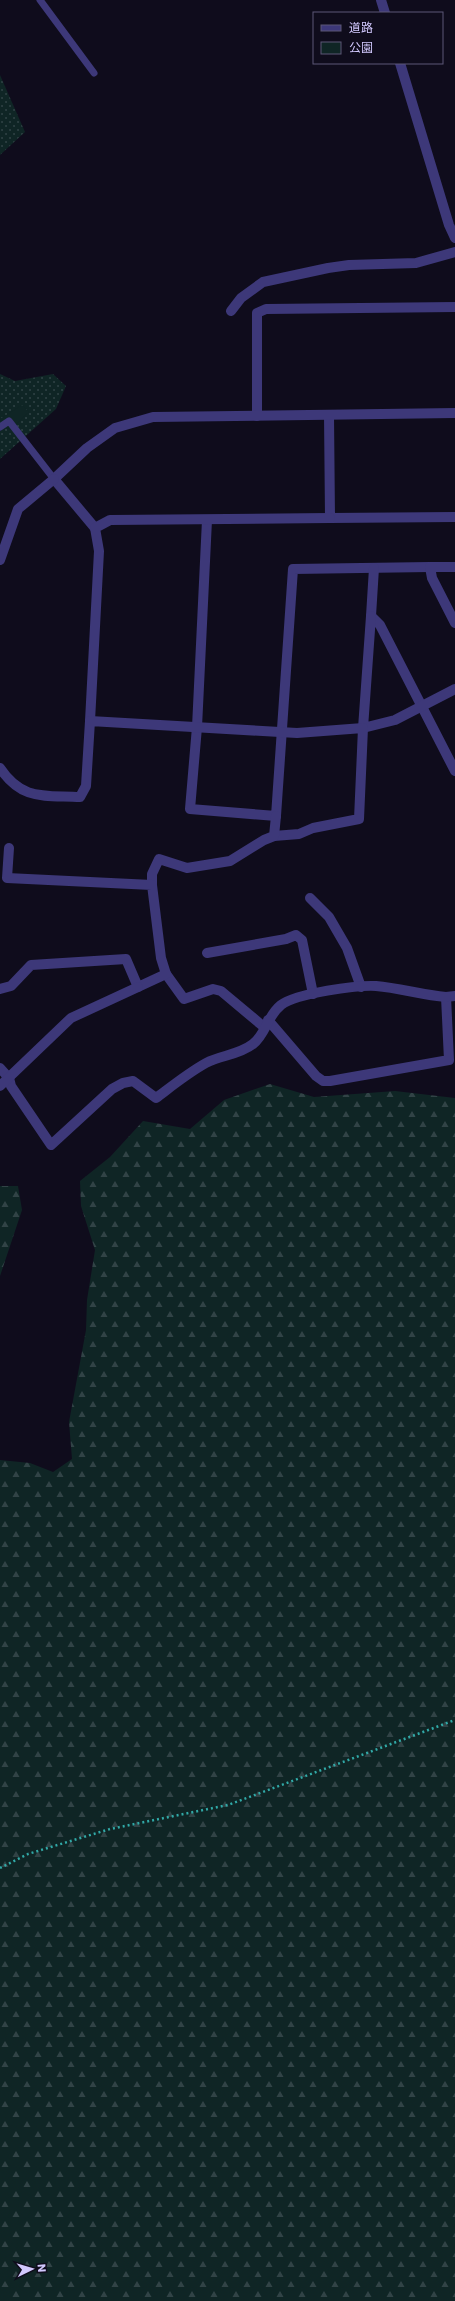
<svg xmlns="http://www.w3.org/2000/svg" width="455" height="2301" font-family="Poppins,'Noto Sans JP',sans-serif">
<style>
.green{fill:url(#green-dots)}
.forest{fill:url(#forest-firs)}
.pitch{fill:#0f2525}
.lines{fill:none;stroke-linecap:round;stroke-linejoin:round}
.path{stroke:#31a9a7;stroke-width:2.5;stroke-dasharray:2 3;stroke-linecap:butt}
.lane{stroke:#3d3879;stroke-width:7}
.street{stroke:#3d3879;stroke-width:10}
</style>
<defs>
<pattern id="green-dots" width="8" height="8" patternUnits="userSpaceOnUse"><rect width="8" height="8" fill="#0f2525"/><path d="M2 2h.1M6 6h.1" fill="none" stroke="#314346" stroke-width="1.8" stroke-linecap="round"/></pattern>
<pattern id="forest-firs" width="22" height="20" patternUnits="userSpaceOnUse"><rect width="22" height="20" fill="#0f2525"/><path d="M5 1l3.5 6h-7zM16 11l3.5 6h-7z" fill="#314346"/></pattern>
</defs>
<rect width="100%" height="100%" fill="#0f0c1c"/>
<!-- green -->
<g class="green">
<polygon points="0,75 25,132 0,155"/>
<polygon points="0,374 15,381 53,374 66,386 56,409 0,459"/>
</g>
<!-- forest -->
<g class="forest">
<polygon points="270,1084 314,1097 395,1091 455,1098 455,2301 0,2301 0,1460 30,1463 53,1472 72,1459 69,1422 86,1330 87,1300 95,1250 81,1206 80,1181 110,1157 143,1121 190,1129 224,1100"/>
<polygon points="0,1186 18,1186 22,1210 0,1276"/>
</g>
<!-- pitch -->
<polygon class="pitch" points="22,405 29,412 10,430 0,419"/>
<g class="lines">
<!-- path -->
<polyline class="path" points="0,1868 28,1854 110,1829 228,1805 455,1720"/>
<!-- lane -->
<g class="lane">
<polyline points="40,0 94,73"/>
<polyline points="0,427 9,421 54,479"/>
</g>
<!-- street -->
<g class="street">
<polyline points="381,0 385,13"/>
<polyline points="400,63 449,225 455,238"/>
<polyline points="231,311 241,298 263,282 328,268 349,265 416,263 455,252"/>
<polyline points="329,415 330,518 455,517"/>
<polyline points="257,416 257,313 266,309 455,307"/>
<polyline points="207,520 197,727 190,809 276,816 293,569 430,567"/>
<polyline points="95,528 54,479 87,448 115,428 153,417 455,413"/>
<polyline points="0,560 18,509 54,479"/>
<polyline points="455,567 430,567 432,578 455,623"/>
<polyline points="374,568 371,616 380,625 455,771"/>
<polyline points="371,616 363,728 395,720 455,689"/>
<polyline points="90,721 99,551 95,528 110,520 330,518"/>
<path d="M0,768c22,33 44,27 80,29l6,-11 4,-65 207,12 66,-5 -4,91 -46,9 -14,6 -25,2"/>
<polyline points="152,885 152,874 159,859 187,868 230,861 264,840 274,836 276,816"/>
<polyline points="310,898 329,917 347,948 361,987"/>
<polyline points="207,953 286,939 296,935 302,940 313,994"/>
<polyline points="166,974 184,999 213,989 221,991 264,1027"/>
<polyline points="0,989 11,986 31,965 126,959 138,987 166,974 161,958 152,885 7,878 9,848"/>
<polyline points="268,1020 316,1076 323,1081 330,1081 449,1060 446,997 455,996"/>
<path d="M0,1068l9,10 2,8 40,59 61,-56 11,-6 10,-2 23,17c16,-12 32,-25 50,-35 15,-8 33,-8 47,-19 13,-10 14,-28 28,-39 16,-12 76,-20 95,-19 24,2 46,9 70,11"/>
<polyline points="0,1086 71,1018 138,987"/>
</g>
</g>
<!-- legend -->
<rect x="313" y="12" width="130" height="52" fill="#0f0c1c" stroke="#5d5776"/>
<rect x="321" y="25" width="20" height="6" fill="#3d3879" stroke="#5d5776"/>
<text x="349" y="32" font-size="12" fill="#d1c8fd">道路</text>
<rect x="321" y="42" width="20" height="12" fill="#0f2525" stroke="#5d5776"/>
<text x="349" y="52" font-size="12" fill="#d1c8fd">公園</text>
<!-- north arrow -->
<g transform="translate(32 2269) rotate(85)" stroke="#0f0c1c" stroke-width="3" paint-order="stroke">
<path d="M0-3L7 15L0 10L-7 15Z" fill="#d1c8fd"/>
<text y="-6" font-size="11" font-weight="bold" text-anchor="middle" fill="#d1c8fd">N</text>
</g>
</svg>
